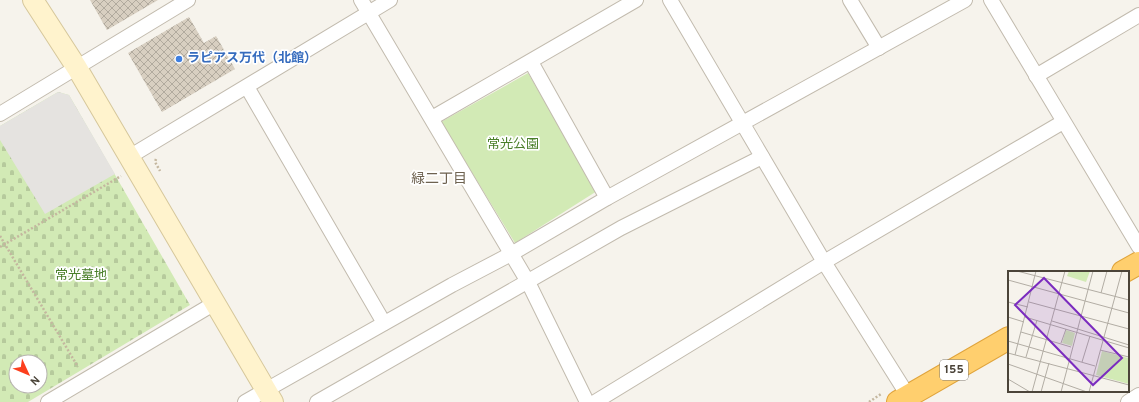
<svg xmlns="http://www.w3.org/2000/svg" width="1139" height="402" font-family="Overpass,'Noto Sans JP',sans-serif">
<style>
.cemetery{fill:url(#cemetery-stones);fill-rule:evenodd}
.park{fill:#d2eab5}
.parking{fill:#e5e3e0}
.building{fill:url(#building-cross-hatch)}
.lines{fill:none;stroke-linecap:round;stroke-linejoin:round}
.street-casing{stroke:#c2bbae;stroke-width:16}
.secondary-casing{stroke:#d6c79b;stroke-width:22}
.highway-casing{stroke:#e0a43c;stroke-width:24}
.path{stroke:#c4b79f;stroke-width:2.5;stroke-dasharray:2 2;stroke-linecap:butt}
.street{stroke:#fff;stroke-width:14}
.secondary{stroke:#fff3cd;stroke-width:20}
.highway{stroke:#ffcf6e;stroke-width:22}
.shop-dot{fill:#3f7fe0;stroke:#fff;stroke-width:1.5}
.labels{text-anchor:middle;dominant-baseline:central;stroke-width:3.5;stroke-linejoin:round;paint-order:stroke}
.shield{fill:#fff;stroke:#817c74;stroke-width:1}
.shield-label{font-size:12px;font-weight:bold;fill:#4b4439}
.shop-label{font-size:13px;font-weight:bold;fill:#366cbe;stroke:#fff;text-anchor:start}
.park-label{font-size:13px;fill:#4a7f2a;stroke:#fff}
.neighbourhood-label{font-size:14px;fill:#6e6250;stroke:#fff}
.inset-road{fill:none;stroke:#b2ada4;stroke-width:1}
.view{fill:#7b2cbf;fill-opacity:0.15;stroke:#7b2cbf;stroke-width:2}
.inset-edge{fill:none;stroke:#4b4439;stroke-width:2}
</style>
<defs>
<pattern id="cemetery-stones" width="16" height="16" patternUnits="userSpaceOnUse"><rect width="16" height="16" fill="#d2eab5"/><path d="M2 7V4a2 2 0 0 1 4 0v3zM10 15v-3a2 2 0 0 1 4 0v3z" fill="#b6ca9c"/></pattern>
<pattern id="building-cross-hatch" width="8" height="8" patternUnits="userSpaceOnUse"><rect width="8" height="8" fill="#d8cfc1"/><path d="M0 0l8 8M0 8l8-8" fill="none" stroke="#b1aa9e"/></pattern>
</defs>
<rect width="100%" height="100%" fill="#f6f3ec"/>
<!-- cemetery -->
<path class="cemetery" d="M58,92l11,3 121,210 -162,97h-28v-276zM16,362h24v24h-24z"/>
<!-- park -->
<polygon class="park" points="528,73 597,191 515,243 441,122"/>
<!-- parking -->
<polygon class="parking" points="58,92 69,95 115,174 45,214 0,140 0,126"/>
<!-- building -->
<g class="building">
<polygon points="90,0 158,0 107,30"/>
<polygon points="189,17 204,43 216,36 235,69 162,112 128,53"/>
</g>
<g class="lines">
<defs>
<g id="street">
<polyline points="361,0 528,282 587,402"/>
<polyline points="670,0 824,262 912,402"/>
<polyline points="850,0 879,48"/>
<polyline points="991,0 1139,247"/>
<polyline points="531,62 607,198"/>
<polyline points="1036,76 1139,15"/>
<polyline points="247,87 384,323"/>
<polyline points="0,114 188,0"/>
<polyline points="432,118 636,0"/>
<polyline points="129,157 390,0"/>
<polyline points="48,402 215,303"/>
<polyline points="245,402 452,285 511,254 607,198 965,0"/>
<polyline points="317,402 621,228 762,157"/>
<polyline points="595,402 824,262 1063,122"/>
<polyline points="1128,402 1139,395"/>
</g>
<polyline id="secondary" points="33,0 77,68 273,402"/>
<g id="highway">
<polyline points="1123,272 1139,263"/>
<polyline points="898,402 1009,338"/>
</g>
</defs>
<!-- street casing -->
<use href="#street" class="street-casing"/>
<!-- secondary casing -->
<use href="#secondary" class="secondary-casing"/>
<!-- highway casing -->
<use href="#highway" class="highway-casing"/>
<!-- path -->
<g class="path">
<polyline points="156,159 155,162 160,171"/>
<polyline points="0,236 78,367"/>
<polyline points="0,247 121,176"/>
<polyline points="869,402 881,394"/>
</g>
<!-- street -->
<use href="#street" class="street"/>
<!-- secondary -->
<use href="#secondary" class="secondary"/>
<!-- highway -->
<use href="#highway" class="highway"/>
</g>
<!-- markers -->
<circle class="shop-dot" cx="179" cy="59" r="4"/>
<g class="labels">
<!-- shield labels -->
<rect class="shield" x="940" y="360" width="28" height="20" rx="3"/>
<g class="shield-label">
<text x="954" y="370">155</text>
</g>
<!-- shop labels -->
<g class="shop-label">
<text x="187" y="59">ラピアス万代（北館）</text>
</g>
<!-- park labels -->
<g class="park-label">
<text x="513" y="145">常光公園</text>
<text x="81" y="276">常光墓地</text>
</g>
<!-- neighbourhood labels -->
<g class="neighbourhood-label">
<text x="439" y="179">緑二丁目</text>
</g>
</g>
<!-- overview -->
<g transform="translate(1008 271)">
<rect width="121" height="121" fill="#f6f3ec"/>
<path d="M94,80l26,7 1,-3v29l-33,-9z" fill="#d2eab5"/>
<path d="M61,0h21l-4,11 -19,-6zM58,59l9,3 -3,13 -10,-3z" fill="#d2eab5"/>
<path class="inset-road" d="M9,0l112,29M0,9l121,33M93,22l6,-22M0,31l20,5M21,31l100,27M0,46l16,5M17,46l104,31M44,50l77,24M13,61l50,15M0,70l87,25M53,72l5,-14M92,79l29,7M0,82l121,32M7,84l21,-84M18,86l11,-37M74,91l8,-26M0,93l79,28M0,108l22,13M24,121l33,-121M33,121l8,-29M53,121l32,-121M81,121l33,-121"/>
<path class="view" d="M36,7l78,80 -29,27 -78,-80z"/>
<rect width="121" height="121" class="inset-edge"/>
</g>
<!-- north arrow -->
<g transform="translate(28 374) rotate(134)"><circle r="19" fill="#ffffff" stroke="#b7b4b0"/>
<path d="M0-3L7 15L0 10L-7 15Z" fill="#fc3f1d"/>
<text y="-6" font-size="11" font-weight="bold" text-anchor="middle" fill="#4b4439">N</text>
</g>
</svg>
